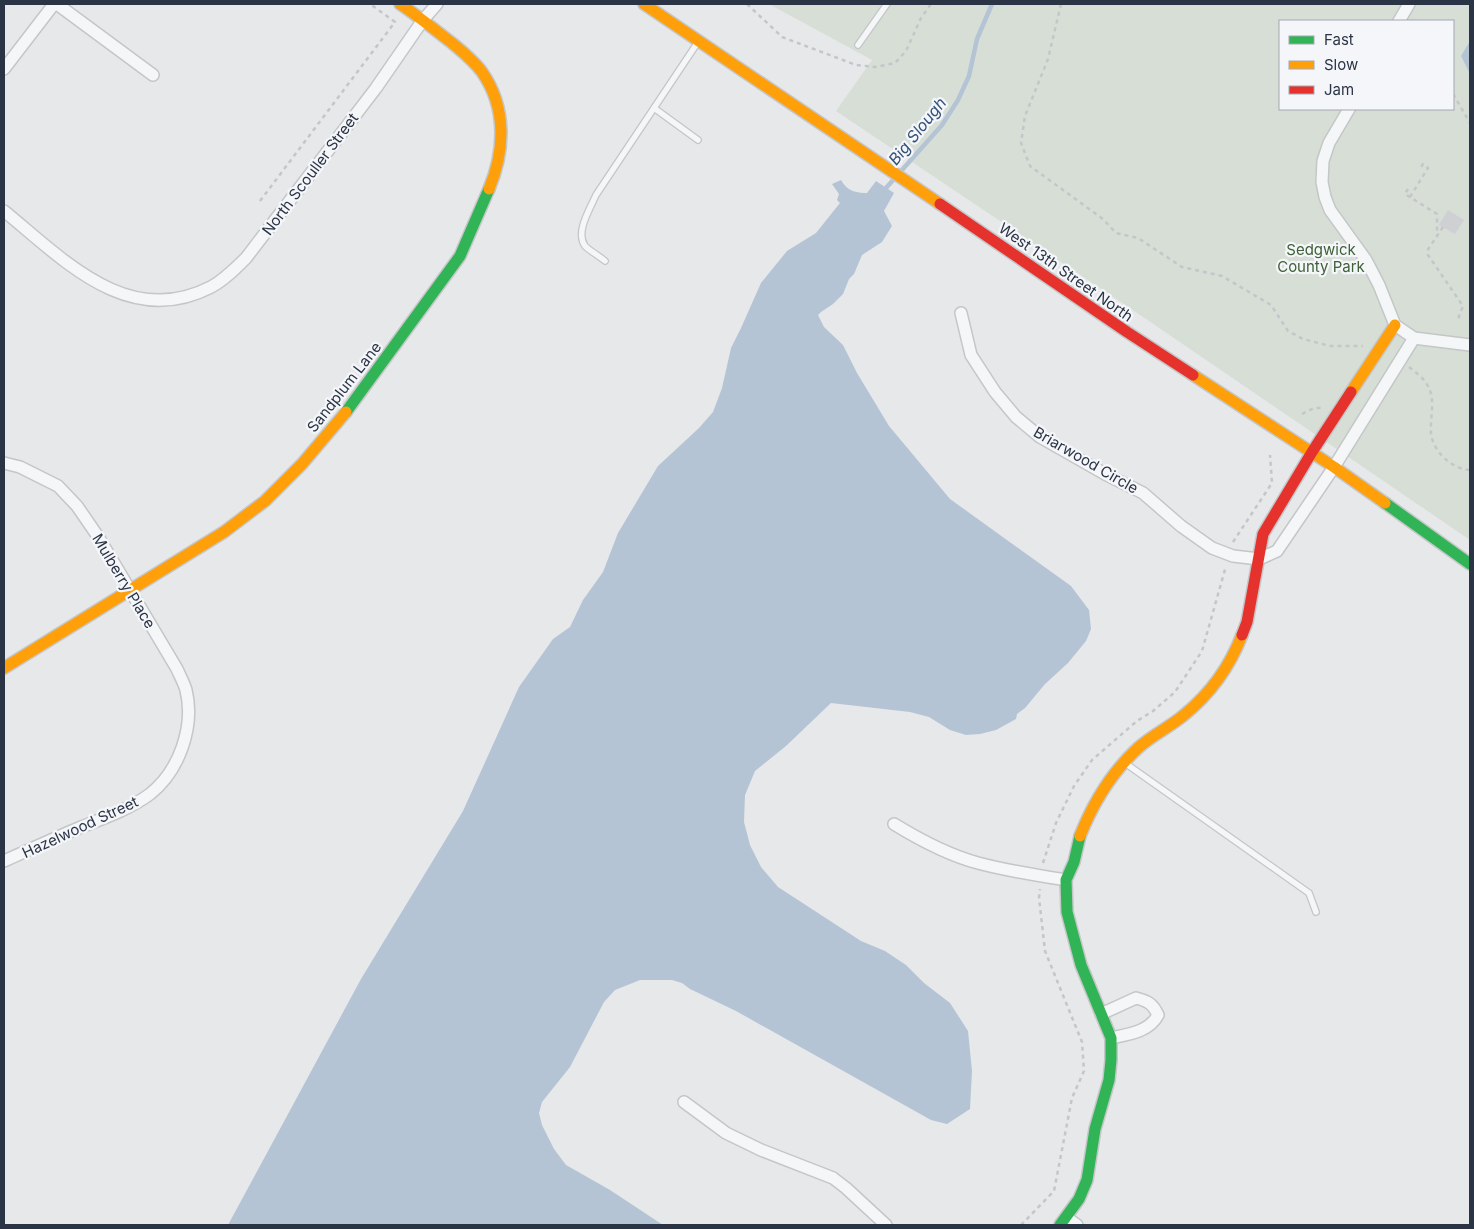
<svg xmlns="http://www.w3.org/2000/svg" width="1474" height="1229" font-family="Inter,sans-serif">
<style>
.green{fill:#d6ded6;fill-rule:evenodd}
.water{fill:#b4c4d5}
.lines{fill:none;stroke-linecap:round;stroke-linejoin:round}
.stream{stroke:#b4c4d5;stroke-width:4.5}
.building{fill:#ced0d3}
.lane-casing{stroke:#c4c6c8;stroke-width:8}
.street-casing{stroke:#c4c6c8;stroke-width:14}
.fast-casing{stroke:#c4c6c8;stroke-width:14}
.slow-casing{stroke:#c4c6c8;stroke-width:14}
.jam-casing{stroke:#c4c6c8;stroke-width:14}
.path{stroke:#c5c6ca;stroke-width:2.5;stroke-dasharray:4 4;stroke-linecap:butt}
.lane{stroke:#f5f6f7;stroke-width:5.5}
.street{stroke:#f5f6f7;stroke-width:11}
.fast{stroke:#30b455;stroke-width:11}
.slow{stroke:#ff9f0a;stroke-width:11}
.jam{stroke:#e5322d;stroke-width:11}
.labels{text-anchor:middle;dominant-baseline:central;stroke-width:4.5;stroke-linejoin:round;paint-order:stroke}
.street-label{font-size:15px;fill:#2b3445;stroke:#f4f6f9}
.park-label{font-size:15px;fill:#3f6138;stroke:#f4f6f9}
.water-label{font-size:16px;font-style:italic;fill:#34527a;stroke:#f4f6f9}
</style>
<rect width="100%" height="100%" fill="#e6e8ea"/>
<!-- green -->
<path class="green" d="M769,4h701v536l-321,-219 -313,-210 36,-51zM1280,21h173v88h-173z"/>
<!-- water -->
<g class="water">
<polygon points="1470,41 1470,74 1461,56"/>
<path d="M841,180c6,11 15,13 26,13l9,-12 18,12 -10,18 8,15 -10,16 -20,13 -8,19 -5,5 -6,15 -10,10 -12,8 -3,3 6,12 19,18 14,28 32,53 61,73 121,87 18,24 2,19 -5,12 -18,22 -23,21 -20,24 -8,6 -1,5 -20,11 -16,4 -14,1 -16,-5 -21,-13 -19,-5 -79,-9 -45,43 -31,25 -10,24 -1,27 6,23 11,22 17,20 83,54 24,10 21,14 18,18 26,20 18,28 4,40 -2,38 -23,15 -16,-4 -195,-109 -46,-22 -8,-6 -10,-3h-32l-25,10 -11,12 -34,65 -28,35 -3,11 3,12 12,24 12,16 44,25 53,35h-435l133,-246 102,-168 56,-124 34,-48 17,-12 13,-27 20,-28 15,-39 40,-67 41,-38 14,-16 9,-24 9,-40 10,-20 20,-45 26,-32 29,-18 24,-30 -3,-3 2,-6 -7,-10z"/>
</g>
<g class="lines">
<!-- stream -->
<polyline class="stream" points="886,188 942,125 958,100 969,76 977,39 992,4"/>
</g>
<!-- building -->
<polygon class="building" points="1448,210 1464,220 1455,234 1439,225"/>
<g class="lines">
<defs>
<g id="lane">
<polyline points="858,45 887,4"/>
<polyline points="654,108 698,140"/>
<path d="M605,261c-6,-5 -15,-10 -20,-15 -10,-14 5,-37 11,-51l102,-153"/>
<polyline points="1125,763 1309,893 1316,912"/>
</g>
<g id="street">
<polyline points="57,4 153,75"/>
<polyline points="1399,21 1409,4"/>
<polyline points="4,69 54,4"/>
<polyline points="1349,109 1329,143 1323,161 1322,182 1325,197 1330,210 1366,260 1379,285 1395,325 1414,338 1470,345"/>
<path d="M4,211c59,48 124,119 207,76 13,-7 24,-18 35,-29l130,-170 47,-68 14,-16"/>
<polyline points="961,313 971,355 995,392 1016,417 1040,437 1105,474 1143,493 1181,526 1212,548 1233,556 1259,559 1277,551 1334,467 1414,338"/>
<path d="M4,463l16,4 38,19 19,20 22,32 78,131c3,7 7,14 9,21 9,37 -7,81 -36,104 -20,15 -46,24 -69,33 -26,11 -52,23 -77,34"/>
<path d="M894,824c26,16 54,31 84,39 29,8 59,12 88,17"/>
<path d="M1101,1014l35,-16c12,3 17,6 22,17 -9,17 -29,19 -47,23"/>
<polyline points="684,1102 726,1133 761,1150 833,1178 846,1188 886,1225"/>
<polyline points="1067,1218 1077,1225"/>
</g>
<g id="fast">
<polyline points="346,412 460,256 489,189"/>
<polyline points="1385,503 1470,564"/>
<polyline points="1060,1225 1079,1199 1087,1180 1095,1129 1109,1080 1111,1060 1111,1038 1081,965 1067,912 1066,880 1074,862 1080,836"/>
</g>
<g id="slow">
<path d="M400,4c18,12 35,26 52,39 11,9 22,18 30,29 25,36 23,79 7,117"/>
<polyline points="644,4 940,204"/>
<polyline points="1193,375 1334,467 1385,503"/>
<polyline points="1351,392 1395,325"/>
<polyline points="4,668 224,532 265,501 302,464 346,412"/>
<path d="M1080,836c13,-33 31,-63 58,-88 14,-13 32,-21 46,-33 26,-21 46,-49 58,-80"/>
</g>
<g id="jam">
<polyline points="940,204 1127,332 1193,375"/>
<polyline points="1242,635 1247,622 1263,534 1312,452 1351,392"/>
</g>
</defs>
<!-- lane casing -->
<use href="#lane" class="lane-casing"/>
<!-- street casing -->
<use href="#street" class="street-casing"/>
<!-- fast casing -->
<use href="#fast" class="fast-casing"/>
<!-- slow casing -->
<use href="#slow" class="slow-casing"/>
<!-- jam casing -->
<use href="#jam" class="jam-casing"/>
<!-- path -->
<g class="path">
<polyline points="747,4 782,37 856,65 876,67 895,63 906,51 921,18 931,4"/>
<polyline points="1061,4 1048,59 1025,116 1021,143 1030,166 1103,219 1116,233 1138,238 1182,267 1222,276 1271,305 1288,331 1303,339 1330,346 1363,346"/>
<polyline points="1453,94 1470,123"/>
<polyline points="1408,189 1405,194 1437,214 1437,235"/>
<polyline points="1410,197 1428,168 1423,164 1420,169"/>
<polyline points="260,201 395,22 370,4"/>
<polyline points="1443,227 1427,251 1428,255 1463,306 1458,319"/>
<path d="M1409,367c9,7 19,14 22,27 3,11 -1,27 0,39 2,19 21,36 39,37"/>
<polyline points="1302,414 1314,408 1324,408"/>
<polyline points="1233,542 1272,483 1270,455"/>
<polyline points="1043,863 1056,823 1074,786 1092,760 1137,721 1153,711 1175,692 1202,651 1226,566"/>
<polyline points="1021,1225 1054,1191 1072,1098 1084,1071 1082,1042 1045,951 1039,898 1040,889"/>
</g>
<!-- lane -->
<use href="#lane" class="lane"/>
<!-- street -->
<use href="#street" class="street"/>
<!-- fast -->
<use href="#fast" class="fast"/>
<!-- slow -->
<use href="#slow" class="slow"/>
<!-- jam -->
<use href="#jam" class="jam"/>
</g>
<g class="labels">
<!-- street labels -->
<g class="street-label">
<text transform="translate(310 174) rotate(-53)">North Scouller Street</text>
<text transform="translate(1066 272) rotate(35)">West 13th Street North</text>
<text transform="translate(344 387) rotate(-52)">Sandplum Lane</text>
<text transform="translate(1086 460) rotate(30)">Briarwood Circle</text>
<text transform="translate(124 581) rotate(59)">Mulberry Place</text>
<text transform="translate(80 827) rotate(-25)">Hazelwood Street</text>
</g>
<!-- park labels -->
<g class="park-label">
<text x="1321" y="249">Sedgwick<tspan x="1321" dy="17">County Park</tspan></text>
</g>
<!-- water labels -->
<g class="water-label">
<text transform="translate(917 131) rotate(-51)">Big Slough</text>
</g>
</g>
<!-- border -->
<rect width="1474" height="1229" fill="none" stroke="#2b3445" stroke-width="10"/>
<!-- legend -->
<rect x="1279" y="20" width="175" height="90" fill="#f4f6f9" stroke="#a4a8b1"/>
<rect x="1289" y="36" width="25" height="8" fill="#30b455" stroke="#a4a8b1"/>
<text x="1324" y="45" font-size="15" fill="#2b3445">Fast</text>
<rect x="1289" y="61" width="25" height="8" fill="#ff9f0a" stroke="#a4a8b1"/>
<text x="1324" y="70" font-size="15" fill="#2b3445">Slow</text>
<rect x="1289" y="86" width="25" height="8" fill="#e5322d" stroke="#a4a8b1"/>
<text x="1324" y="95" font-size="15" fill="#2b3445">Jam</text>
</svg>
